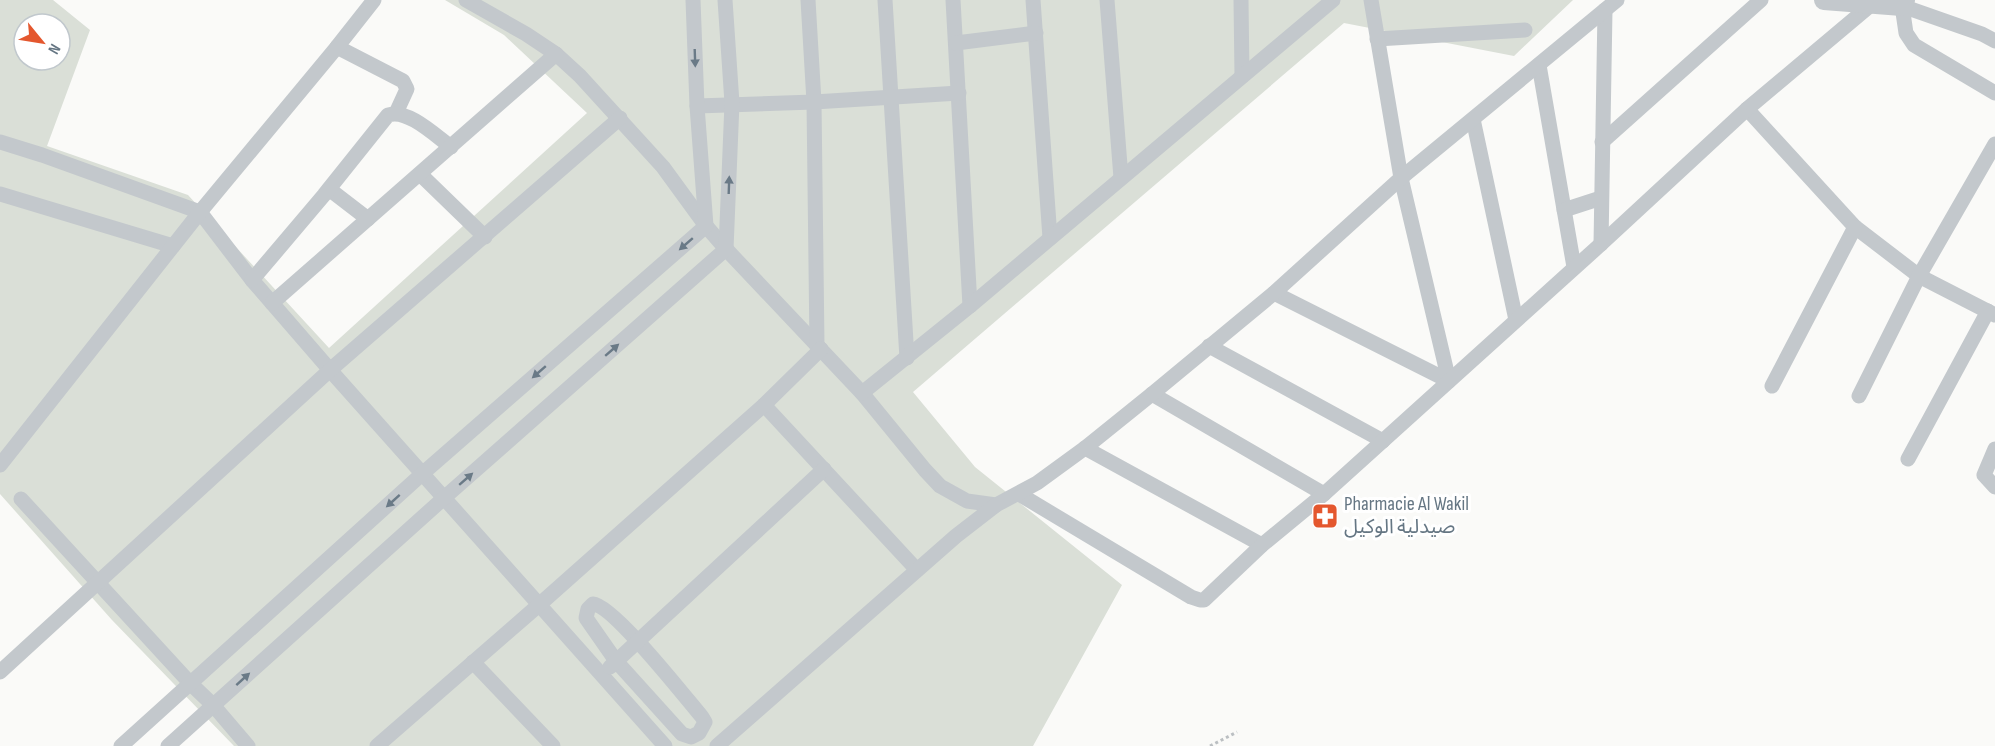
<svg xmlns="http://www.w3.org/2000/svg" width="1995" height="746" font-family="'Sofia Sans Condensed','Noto Sans Arabic',sans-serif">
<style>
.green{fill:#dadfd7;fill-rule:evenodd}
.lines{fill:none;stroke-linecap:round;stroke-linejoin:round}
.path{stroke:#bbbfc2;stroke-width:3;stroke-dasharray:3 3;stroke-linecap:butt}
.minor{stroke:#c3c8cc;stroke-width:15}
.tertiary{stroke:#c3c8cc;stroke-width:20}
.oneway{fill:#6a7a87}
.labels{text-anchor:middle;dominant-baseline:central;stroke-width:6;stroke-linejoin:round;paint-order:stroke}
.poi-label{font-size:20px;fill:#657683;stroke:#fff;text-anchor:start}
</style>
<rect width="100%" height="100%" fill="#fafaf8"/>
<!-- green -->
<path class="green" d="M0,0h53l37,30 -43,116 141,49 141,153 258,-235 -83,-78 -59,-35h1128l-59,56 -170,-33 -431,369 62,75 147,118 -89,161h-799l-122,-126 -112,-126zM24,24h36v36h-36z"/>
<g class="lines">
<!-- path -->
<polyline class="path" points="1210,746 1237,732"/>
<!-- minor -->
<g class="minor">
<polyline points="466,0 526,34 556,54 580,76 663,167 706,226 726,249 862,393 925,470 940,486 967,501 996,505"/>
<polyline points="808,0 814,102 817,346"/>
<polyline points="885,0 907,358"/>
<polyline points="953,0 970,306"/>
<polyline points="1033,0 1050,238"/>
<polyline points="1107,0 1121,178"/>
<polyline points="1241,0 1242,76"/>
<polyline points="1377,39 1525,30"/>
<polyline points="1995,41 1982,34 1902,6 1906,33 1914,45 1995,93"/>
<polyline points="956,43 1036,33"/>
<polyline points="337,47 403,81 407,89 396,113"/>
<polyline points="1539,65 1574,267"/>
<polyline points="697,106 814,102 959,93"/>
<polyline points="1747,109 1855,227 1919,276 1995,315"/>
<polyline points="1473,119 1516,320"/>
<polyline points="0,142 42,155 200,212 252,280 330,370 665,746"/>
<polyline points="1602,142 1761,0"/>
<polyline points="420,174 485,237"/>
<polyline points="329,189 368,219"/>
<polyline points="0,194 173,246"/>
<polyline points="1564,210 1601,198"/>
<polyline points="1601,244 1605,10"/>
<path d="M252,280l72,-85 64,-80c19,-7 48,21 63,32"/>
<polyline points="1274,293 1449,381 1401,178 1371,0"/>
<polyline points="272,303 556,54"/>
<polyline points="1209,346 1383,441"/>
<polyline points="1772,386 1855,227"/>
<polyline points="862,393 970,306 1333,0"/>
<polyline points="1152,394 1324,494"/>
<polyline points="1859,396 1919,276 1995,144"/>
<polyline points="764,405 917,570"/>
<polyline points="1085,448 1262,545"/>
<polyline points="1995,449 1984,475 1995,487"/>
<polyline points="1908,459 1988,311"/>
<polyline points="0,465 200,212 337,47 374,0"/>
<polyline points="1019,494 1191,597 1200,600 1204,600 1262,545 1324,494 1601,244 1747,109 1872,4"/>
<polyline points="21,499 190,683 213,705 248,746"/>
<path d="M593,604c20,1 93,94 109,113l3,5 -6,11 -8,4 -9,-3 -66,-73 -30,-43 2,-9z"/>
<polyline points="473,662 553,746"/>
<polyline points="610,667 824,469"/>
<polyline points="0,672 330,370 620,118"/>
<polyline points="121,746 422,474 706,226 697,106 693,0"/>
<polyline points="168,746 445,497 726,249 732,103 725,0"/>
<polyline points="377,746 540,604 764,405 821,349"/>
<polyline points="717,746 956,536 996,505 1037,483 1085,448 1152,394 1274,293 1401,178 1617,0"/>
</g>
<!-- tertiary -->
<polyline class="tertiary" points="1824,0 1902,6 1905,0"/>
</g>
<!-- one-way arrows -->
<defs><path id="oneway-solid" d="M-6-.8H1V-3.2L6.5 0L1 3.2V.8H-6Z" transform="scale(1.5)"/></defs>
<g class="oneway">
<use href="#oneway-solid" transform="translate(695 58) rotate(88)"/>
<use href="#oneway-solid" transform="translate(729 185) rotate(-88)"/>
<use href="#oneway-solid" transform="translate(686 244) rotate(139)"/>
<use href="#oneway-solid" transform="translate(612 350) rotate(-41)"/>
<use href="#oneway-solid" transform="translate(539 372) rotate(139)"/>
<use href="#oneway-solid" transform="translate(466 479) rotate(-41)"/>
<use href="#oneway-solid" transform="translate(393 501) rotate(138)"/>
<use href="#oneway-solid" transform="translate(243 679) rotate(-42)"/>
</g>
<!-- icons -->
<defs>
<symbol id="pharmacy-square" viewBox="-11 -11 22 22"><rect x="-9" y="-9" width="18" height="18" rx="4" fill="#e4572e" stroke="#fff"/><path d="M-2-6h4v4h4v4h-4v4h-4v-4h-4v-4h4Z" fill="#fff"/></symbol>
</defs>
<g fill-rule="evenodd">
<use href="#pharmacy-square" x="1310" y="501" width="30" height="30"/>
</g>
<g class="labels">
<!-- poi labels -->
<g class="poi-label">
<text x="1344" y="504">Pharmacie Al Wakil<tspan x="1344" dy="23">صيدلية الوكيل</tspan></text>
</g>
</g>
<!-- north arrow -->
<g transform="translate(42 42) rotate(120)"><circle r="28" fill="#ffffff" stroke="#c1c8cd" stroke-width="1.5"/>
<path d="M0-4.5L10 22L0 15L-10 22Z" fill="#e4572e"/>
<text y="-9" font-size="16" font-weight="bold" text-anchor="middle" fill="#657683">N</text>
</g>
</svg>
